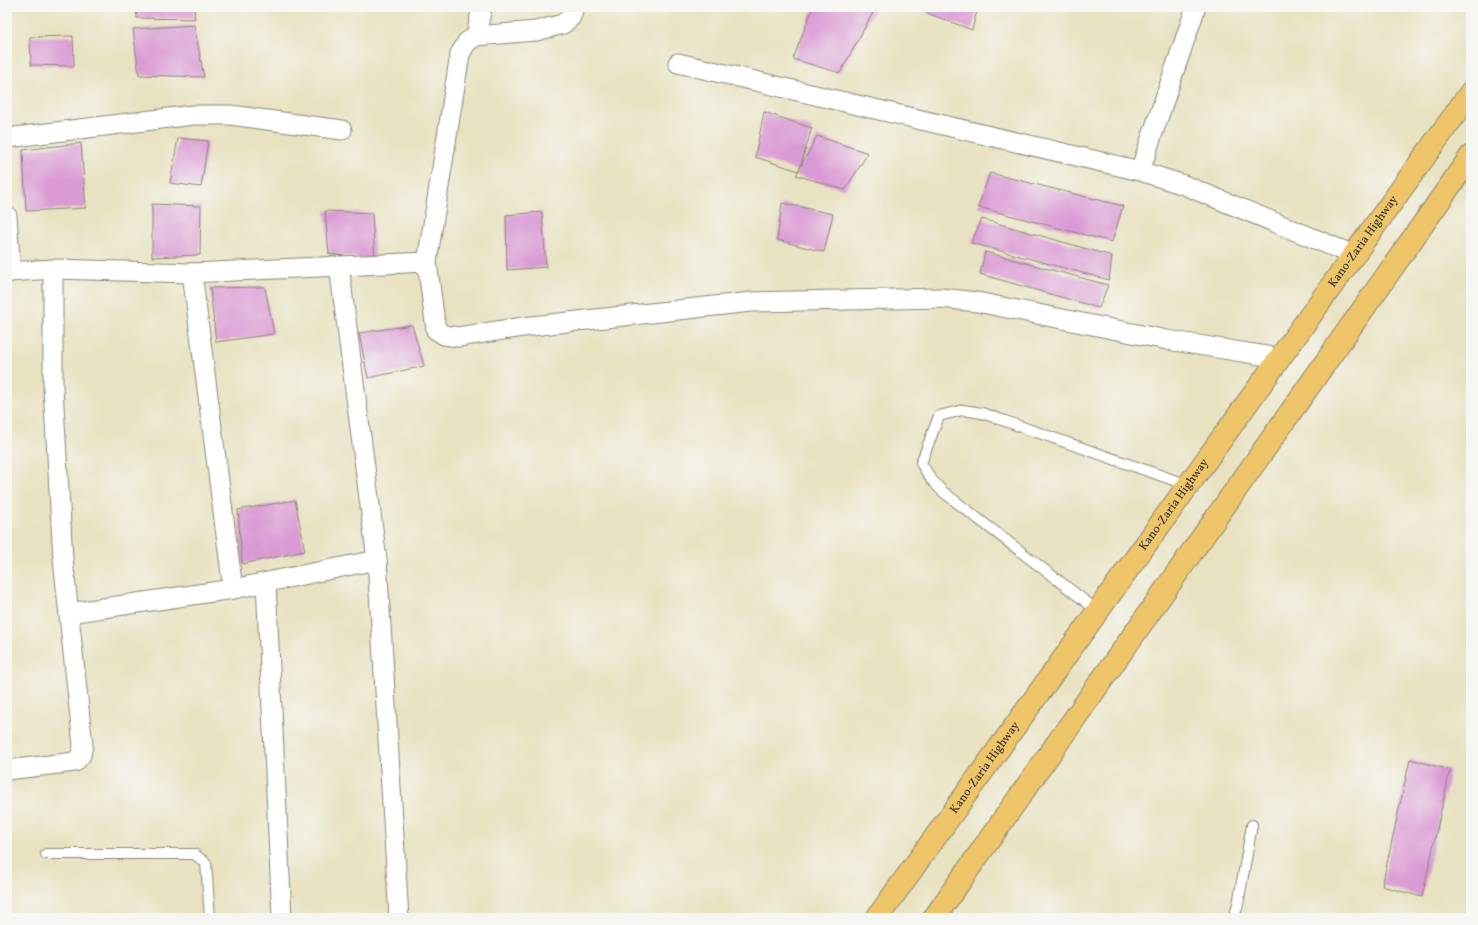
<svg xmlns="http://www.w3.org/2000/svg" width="1478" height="925" font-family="Vollkorn,serif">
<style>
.building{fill:#da9ad4}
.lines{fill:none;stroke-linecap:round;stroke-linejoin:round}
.service-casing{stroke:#8a8676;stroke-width:12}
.minor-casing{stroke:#8a8676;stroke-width:21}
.trunk-casing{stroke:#8a8676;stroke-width:24}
.service{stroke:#fff;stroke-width:10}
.minor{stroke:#fff;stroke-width:19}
.trunk{stroke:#eec569;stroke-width:22}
.labels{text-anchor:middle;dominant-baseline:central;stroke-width:3;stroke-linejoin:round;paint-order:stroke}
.street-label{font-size:12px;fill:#2b2b2b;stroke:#f6f6f2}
</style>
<rect width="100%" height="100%" fill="#f6f6f2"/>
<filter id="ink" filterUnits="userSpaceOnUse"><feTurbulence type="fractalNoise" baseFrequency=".025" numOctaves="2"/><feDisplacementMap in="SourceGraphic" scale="8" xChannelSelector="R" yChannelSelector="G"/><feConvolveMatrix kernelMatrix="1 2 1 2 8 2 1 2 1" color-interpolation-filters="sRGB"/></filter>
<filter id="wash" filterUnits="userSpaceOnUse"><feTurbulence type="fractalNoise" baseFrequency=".012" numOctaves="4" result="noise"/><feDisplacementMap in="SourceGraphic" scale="16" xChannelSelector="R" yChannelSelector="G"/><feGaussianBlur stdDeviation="0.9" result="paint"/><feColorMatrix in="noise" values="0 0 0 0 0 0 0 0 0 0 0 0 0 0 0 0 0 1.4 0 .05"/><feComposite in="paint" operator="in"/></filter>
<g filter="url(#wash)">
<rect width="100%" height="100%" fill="#e8e2c1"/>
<g id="blocks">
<!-- building -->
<g class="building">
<polygon points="136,7 194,7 195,19 137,18"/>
<polygon points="813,7 876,7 840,73 793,59"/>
<polygon points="928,7 978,7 972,30 927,13"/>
<polygon points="194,25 204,77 139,75 133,29"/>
<polygon points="73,36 74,66 31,65 30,37"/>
<polygon points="764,112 812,128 799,171 755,157"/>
<polygon points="817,136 868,153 845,190 796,175"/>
<polygon points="178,138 208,141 201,187 170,183"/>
<polygon points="81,143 86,208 26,211 23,150"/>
<polygon points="990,173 1123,206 1112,242 978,207"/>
<polygon points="782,203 833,214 824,252 777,240"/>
<polygon points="152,204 201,206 200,255 152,257"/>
<polygon points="325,211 372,213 375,260 329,254"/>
<polygon points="542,212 546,267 507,270 506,215"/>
<polygon points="982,219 1112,256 1109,280 971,243"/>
<polygon points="985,252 1108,285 1099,308 980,274"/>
<polygon points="265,287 274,334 216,342 210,288"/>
<polygon points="412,325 424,366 368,378 359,333"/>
<polygon points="295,500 305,551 242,564 238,510"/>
<polygon points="1410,759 1450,770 1422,897 1382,886"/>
</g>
</g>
</g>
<g filter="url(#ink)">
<use href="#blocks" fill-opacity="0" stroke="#8a8676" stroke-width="1"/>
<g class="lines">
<defs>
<g id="service">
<polyline points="1098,611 942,491 931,479 921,463 939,416 963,410 982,413 1188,485"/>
<polyline points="46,854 194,854 206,863 210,918"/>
<polyline points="1234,918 1238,904 1252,825"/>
</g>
<g id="minor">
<polyline points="574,7 571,17 563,24 536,31 476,36 467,42 460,54 427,262 436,330 444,335 458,337 523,327 751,302 941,298 977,302 1167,340 1279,358"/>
<polyline points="476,36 482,7"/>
<polyline points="678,63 1140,171 1184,185 1354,255"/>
<polyline points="7,138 193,115 230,115 342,130"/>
<polyline points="1140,171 1196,7"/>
<polyline points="7,216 11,272"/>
<polyline points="339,266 377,560 399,918"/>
<polyline points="7,272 53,269 192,273 427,262"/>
<polyline points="192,273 233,589"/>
<polyline points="266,583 282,918"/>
<polyline points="69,613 233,589 377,560"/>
<polyline points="7,770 75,762 81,755 83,746 63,559 53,388 53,269"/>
</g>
<g id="trunk">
<path id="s1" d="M877,918l594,-826"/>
<polyline points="934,918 1471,156"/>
</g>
</defs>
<!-- service casing -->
<use href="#service" class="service-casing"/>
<!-- minor casing -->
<use href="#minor" class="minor-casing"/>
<!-- trunk casing -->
<use href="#trunk" class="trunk-casing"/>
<!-- service -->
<use href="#service" class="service"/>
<!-- minor -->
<use href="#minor" class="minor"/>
<!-- trunk -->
<use href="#trunk" class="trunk"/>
</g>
</g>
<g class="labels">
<!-- street labels -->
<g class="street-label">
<text stroke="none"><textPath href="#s1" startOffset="833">Kano-Zaria Highway</textPath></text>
<text stroke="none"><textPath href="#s1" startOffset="509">Kano-Zaria Highway</textPath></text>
<text stroke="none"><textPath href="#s1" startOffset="185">Kano-Zaria Highway</textPath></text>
</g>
</g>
<!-- margin -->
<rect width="1478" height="925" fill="none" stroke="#f6f6f2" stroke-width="24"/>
</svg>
